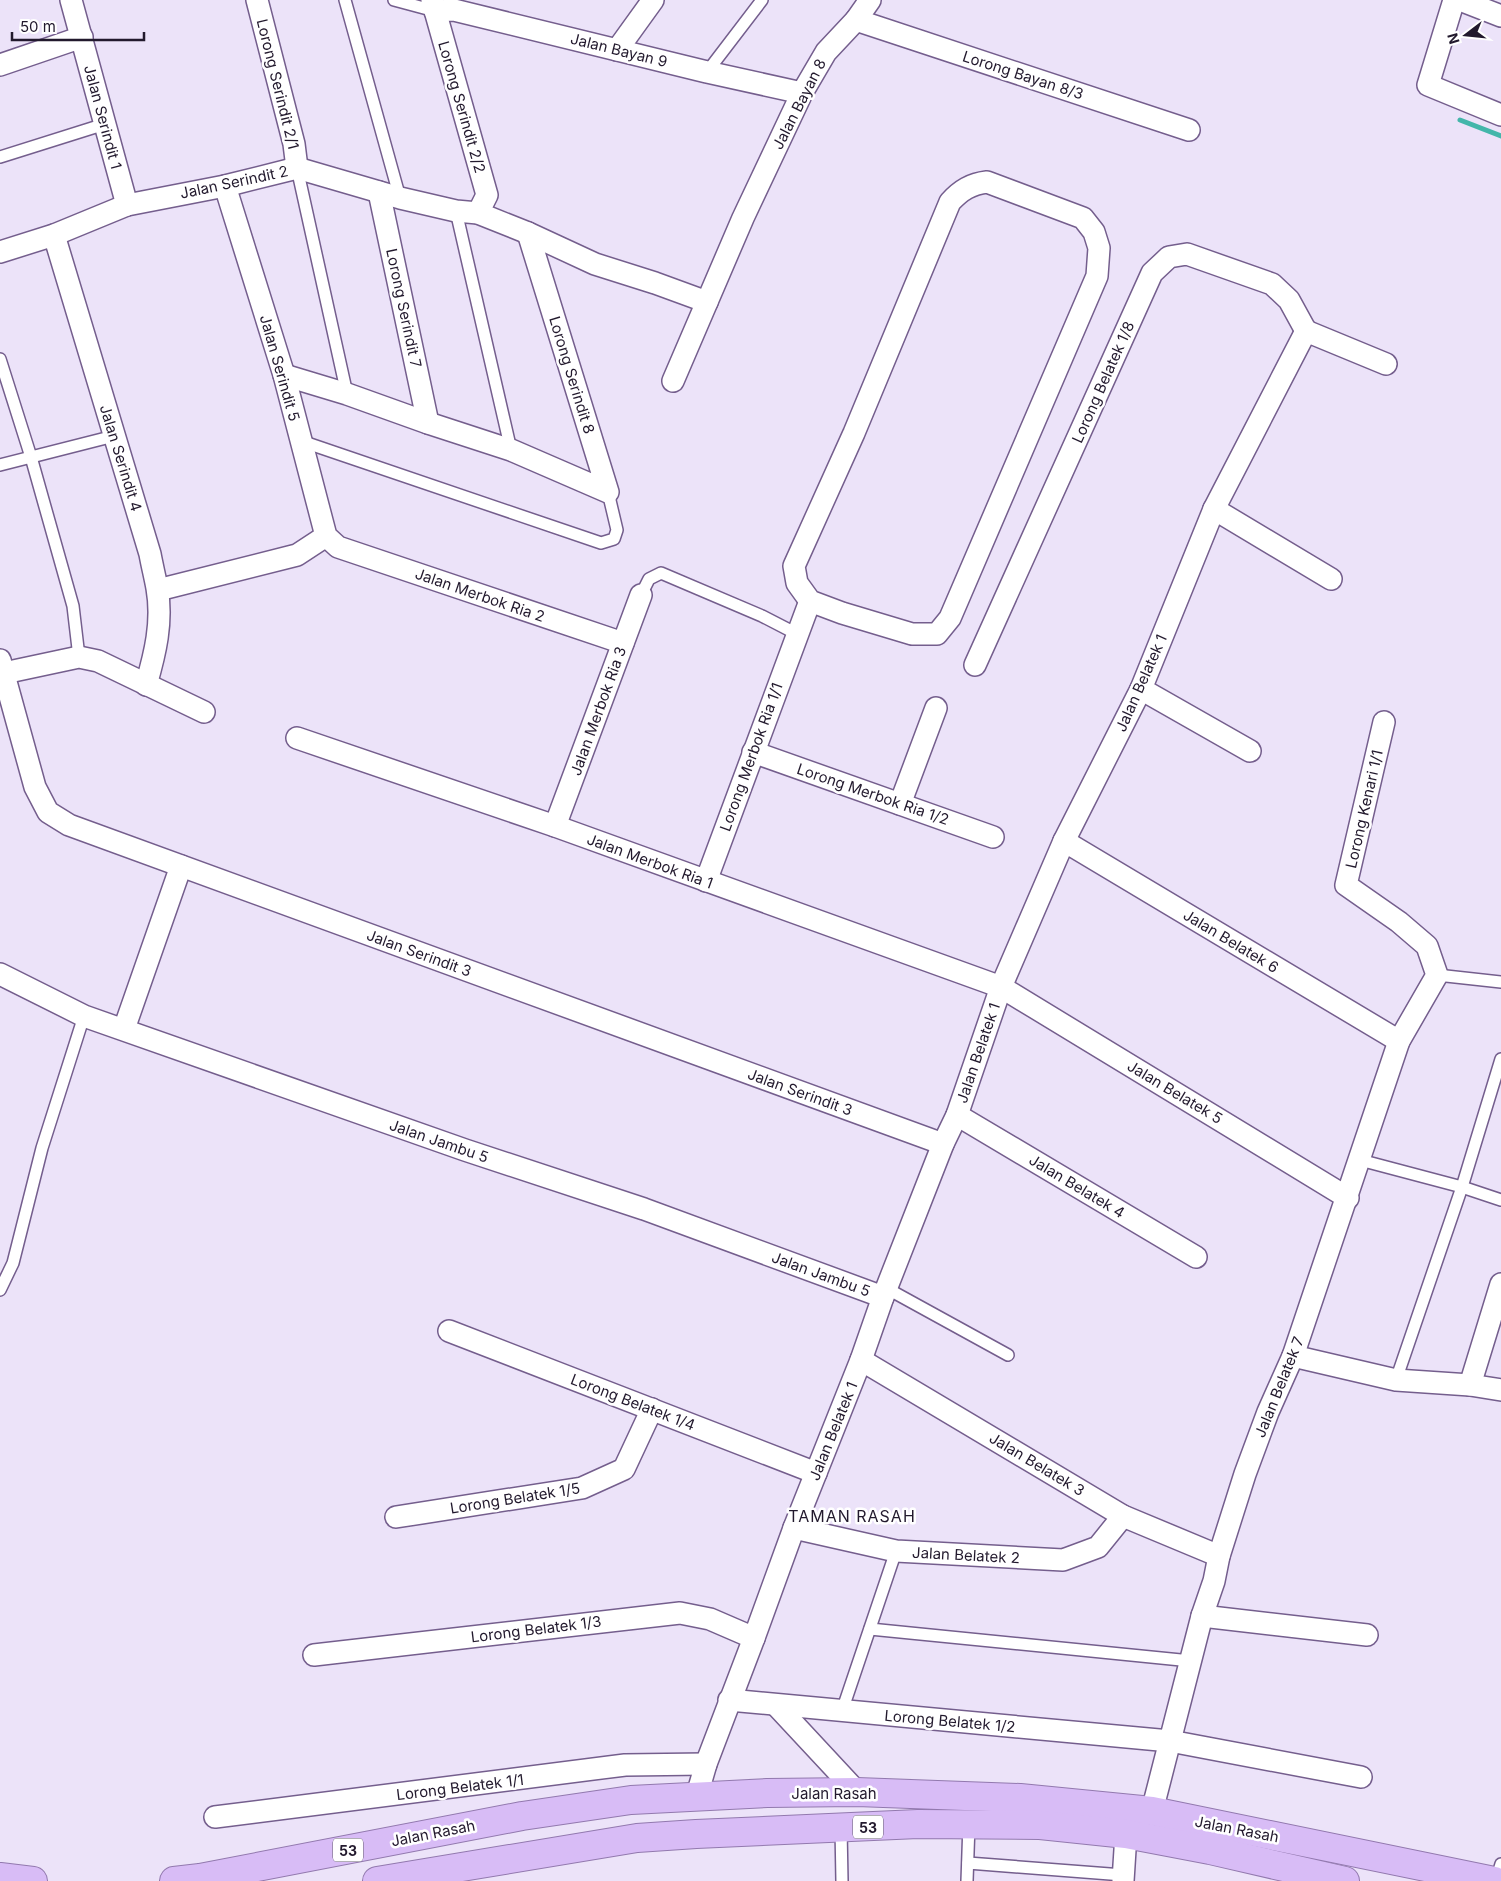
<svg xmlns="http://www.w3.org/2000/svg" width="1501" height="1881" font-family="Inter,sans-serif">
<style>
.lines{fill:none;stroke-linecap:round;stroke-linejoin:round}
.stream{stroke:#43b6aa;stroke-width:5}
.service-casing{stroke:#745e8d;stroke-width:14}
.minor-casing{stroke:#745e8d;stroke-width:24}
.trunk-casing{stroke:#9279ae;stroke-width:30}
.service{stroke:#fff;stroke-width:11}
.minor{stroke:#fff;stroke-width:21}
.trunk{stroke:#d8bcf6;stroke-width:28}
.labels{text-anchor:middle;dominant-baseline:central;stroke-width:5;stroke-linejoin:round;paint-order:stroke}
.shield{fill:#fff;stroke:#645e6c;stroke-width:1}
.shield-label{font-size:14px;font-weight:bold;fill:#22192d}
.street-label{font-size:15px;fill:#22192d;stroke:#fff}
.neighbourhood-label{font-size:16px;letter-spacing:1px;fill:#22192d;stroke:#fff}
</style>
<rect width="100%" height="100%" fill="#ece3f9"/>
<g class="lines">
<!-- stream -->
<polyline class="stream" points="1460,120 1501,136"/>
<defs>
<g id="service">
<polyline points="345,0 400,198"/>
<polyline points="394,0 435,11"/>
<polyline points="707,72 762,0"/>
<polyline points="0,157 105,124"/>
<polyline points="297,168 347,394"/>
<polyline points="456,211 511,450"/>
<polyline points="0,359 31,457 73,606 79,657"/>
<polyline points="301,441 601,543 614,539 617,530 608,492"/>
<polyline points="0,465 114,436"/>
<polyline points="641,595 649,579 661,573 762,616 797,634"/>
<polyline points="1437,975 1501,982"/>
<polyline points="1360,1160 1462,1187 1501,1200"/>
<polyline points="886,1288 1008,1355"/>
<polyline points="0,1290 13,1263 42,1148 84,1016"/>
<polyline points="1396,1380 1462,1187 1501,1059"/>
<polyline points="870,1629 1191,1661"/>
<polyline points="842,1711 896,1551"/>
<polyline points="841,1828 842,1881"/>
<polyline points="968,1863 1123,1875"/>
<polyline points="967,1881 969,1824"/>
<polyline points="1496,1881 1501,1864"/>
</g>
<g id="minor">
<polyline points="71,0 127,205"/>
<polyline points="257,0 294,144 297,168"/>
<polyline points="432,0 487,195 478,213"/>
<polyline points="1454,0 1428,85 1501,115"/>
<polyline points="1460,0 1501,16"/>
<polyline points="435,11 454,10 707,72 802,93"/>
<polyline points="856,20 1189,130"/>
<polyline points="617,50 653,0"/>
<polyline points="0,65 82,37"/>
<path d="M987,182l96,36 11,14 5,16 -2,28 -147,342 -13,16h-25l-70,-21 -32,-12 -13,-18 -3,-17 60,-133 96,-231c11,-12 21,-18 37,-20z"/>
<polyline points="225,186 284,375 326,536 338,547 623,643"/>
<polyline points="379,192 428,423"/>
<path d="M54,235l96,319c2,11 5,23 7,34 6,34 -2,66 -11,97"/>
<polyline points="0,252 54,235 127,205 225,186 297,168 400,198 456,211 478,213 528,233 595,264 655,283 707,302"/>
<polyline points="1306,331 1386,364"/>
<polyline points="284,375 347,394 428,423 511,450 608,492 528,233"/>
<polyline points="673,381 743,218 802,93 826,52 856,20 870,0"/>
<polyline points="1214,509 1331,579"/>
<polyline points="158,590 297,555 326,536"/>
<polyline points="0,660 35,787 48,812 69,825 943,1144"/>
<polyline points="975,665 1152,273 1169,257 1187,254 1272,284 1289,300 1306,331"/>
<polyline points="4,673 79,657 98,661 204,712"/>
<polyline points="1141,689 1250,751"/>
<polyline points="297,738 555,826 1001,987 1348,1198"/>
<polyline points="753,752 993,837"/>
<polyline points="900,804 936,708"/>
<polyline points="555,826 641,595"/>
<polyline points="1064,841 1399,1041"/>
<polyline points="706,881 810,601"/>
<polyline points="0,974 84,1016 465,1150 644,1209 883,1297"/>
<polyline points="124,1029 181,866"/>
<polyline points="957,1115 1196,1257"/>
<polyline points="449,1331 816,1473"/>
<polyline points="1293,1356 1396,1380 1470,1385 1501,1390"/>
<polyline points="861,1360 1123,1516 1219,1556"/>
<polyline points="1470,1385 1501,1284"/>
<polyline points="396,1517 582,1488 624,1469 652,1409"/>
<polyline points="794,1528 896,1551 1063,1560 1098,1547 1123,1516"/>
<polyline points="1202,1616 1367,1635"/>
<polyline points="314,1655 680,1613 710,1619 754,1638"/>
<polyline points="729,1700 1170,1741 1361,1777"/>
<polyline points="776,1705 857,1792"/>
<polyline points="697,1795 706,1764 754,1638 794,1528 861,1360 883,1297 943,1144 957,1115 1001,987 1064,841 1141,689 1214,509 1306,331"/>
<polyline points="1152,1811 1202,1616 1214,1581 1219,1556 1245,1474 1268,1412 1293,1356 1399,1041 1437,975 1427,946 1399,922 1346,885 1384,722"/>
<polyline points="215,1817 625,1765 706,1764"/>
<polyline points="1123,1881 1126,1834"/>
</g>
<g id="trunk">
<polyline points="0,1877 33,1881"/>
<polyline points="174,1881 200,1878 522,1816 631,1800 767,1793 857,1792 1020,1798 1152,1811 1494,1881"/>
<polyline points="377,1881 637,1838 696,1834 918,1824 1040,1825 1126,1834 1210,1850 1345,1881"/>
</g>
</defs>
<!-- service casing -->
<use href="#service" class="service-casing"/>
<!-- minor casing -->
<use href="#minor" class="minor-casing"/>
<!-- trunk casing -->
<use href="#trunk" class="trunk-casing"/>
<!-- service -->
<use href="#service" class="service"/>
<!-- minor -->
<use href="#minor" class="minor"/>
<!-- trunk -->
<use href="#trunk" class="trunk"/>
</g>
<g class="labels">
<!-- shield labels -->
<g class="shield">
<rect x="853" y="1815.5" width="30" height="23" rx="4"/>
<rect x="333" y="1838.5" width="30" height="23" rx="4"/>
</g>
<g class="shield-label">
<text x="868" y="1827">53</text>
<text x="348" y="1850">53</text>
</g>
<!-- street labels -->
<g class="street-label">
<text transform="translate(619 50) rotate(14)">Jalan Bayan 9</text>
<text transform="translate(1023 75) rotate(18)">Lorong Bayan 8/3</text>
<text transform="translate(278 84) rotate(76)">Lorong Serindit 2/1</text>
<text transform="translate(799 104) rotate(-63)">Jalan Bayan 8</text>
<text transform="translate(462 107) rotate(74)">Lorong Serindit 2/2</text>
<text transform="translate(103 117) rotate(75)">Jalan Serindit 1</text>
<text transform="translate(234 182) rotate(-12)">Jalan Serindit 2</text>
<text transform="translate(404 308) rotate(78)">Lorong Serindit 7</text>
<text transform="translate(280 368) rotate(74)">Jalan Serindit 5</text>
<text transform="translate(572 375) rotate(73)">Lorong Serindit 8</text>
<text transform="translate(1103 382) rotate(-66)">Lorong Belatek 1/8</text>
<text transform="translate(121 458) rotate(73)">Jalan Serindit 4</text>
<text transform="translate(480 595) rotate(19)">Jalan Merbok Ria 2</text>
<text transform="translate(1141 683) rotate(-66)">Jalan Belatek 1</text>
<text transform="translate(598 711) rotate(-70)">Jalan Merbok Ria 3</text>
<text transform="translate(751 757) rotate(-70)">Lorong Merbok Ria 1/1</text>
<text transform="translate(873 794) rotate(19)">Lorong Merbok Ria 1/2</text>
<text transform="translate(1364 809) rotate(-77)">Lorong Kenari 1/1</text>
<text transform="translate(650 861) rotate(20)">Jalan Merbok Ria 1</text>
<text transform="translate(1231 941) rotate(31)">Jalan Belatek 6</text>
<text transform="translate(419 953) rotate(20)">Jalan Serindit 3</text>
<text transform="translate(978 1053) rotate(-71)">Jalan Belatek 1</text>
<text transform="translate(800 1092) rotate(20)">Jalan Serindit 3</text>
<text transform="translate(1175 1092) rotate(31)">Jalan Belatek 5</text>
<text transform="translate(439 1141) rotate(19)">Jalan Jambu 5</text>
<text transform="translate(1077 1186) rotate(31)">Jalan Belatek 4</text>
<text transform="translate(821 1274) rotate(20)">Jalan Jambu 5</text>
<text transform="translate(1279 1387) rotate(-68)">Jalan Belatek 7</text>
<text transform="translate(633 1402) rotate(21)">Lorong Belatek 1/4</text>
<text transform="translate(833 1431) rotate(-68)">Jalan Belatek 1</text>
<text transform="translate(1037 1464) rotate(31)">Jalan Belatek 3</text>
<text transform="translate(515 1498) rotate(-9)">Lorong Belatek 1/5</text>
<text transform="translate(966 1555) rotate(3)">Jalan Belatek 2</text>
<text transform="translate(536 1629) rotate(-7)">Lorong Belatek 1/3</text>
<text transform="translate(950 1721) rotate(5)">Lorong Belatek 1/2</text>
<text transform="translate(460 1787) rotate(-7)">Lorong Belatek 1/1</text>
<text x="834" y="1793">Jalan Rasah</text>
<text transform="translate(1237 1829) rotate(11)">Jalan Rasah</text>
<text transform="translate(433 1833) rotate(-11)">Jalan Rasah</text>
</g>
<!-- neighbourhood labels -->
<g class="neighbourhood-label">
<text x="852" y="1516">TAMAN RASAH</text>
</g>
</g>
<!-- north arrow -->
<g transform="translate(1466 35) rotate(254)" stroke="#ffffff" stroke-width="4" paint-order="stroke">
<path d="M0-4L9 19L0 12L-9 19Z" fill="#22192d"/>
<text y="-8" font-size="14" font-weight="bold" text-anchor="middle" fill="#22192d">N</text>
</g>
<!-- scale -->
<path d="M12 32v8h132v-8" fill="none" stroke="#22192d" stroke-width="2.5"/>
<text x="20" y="32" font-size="15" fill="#22192d" stroke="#ffffff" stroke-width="4" paint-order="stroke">50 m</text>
</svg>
